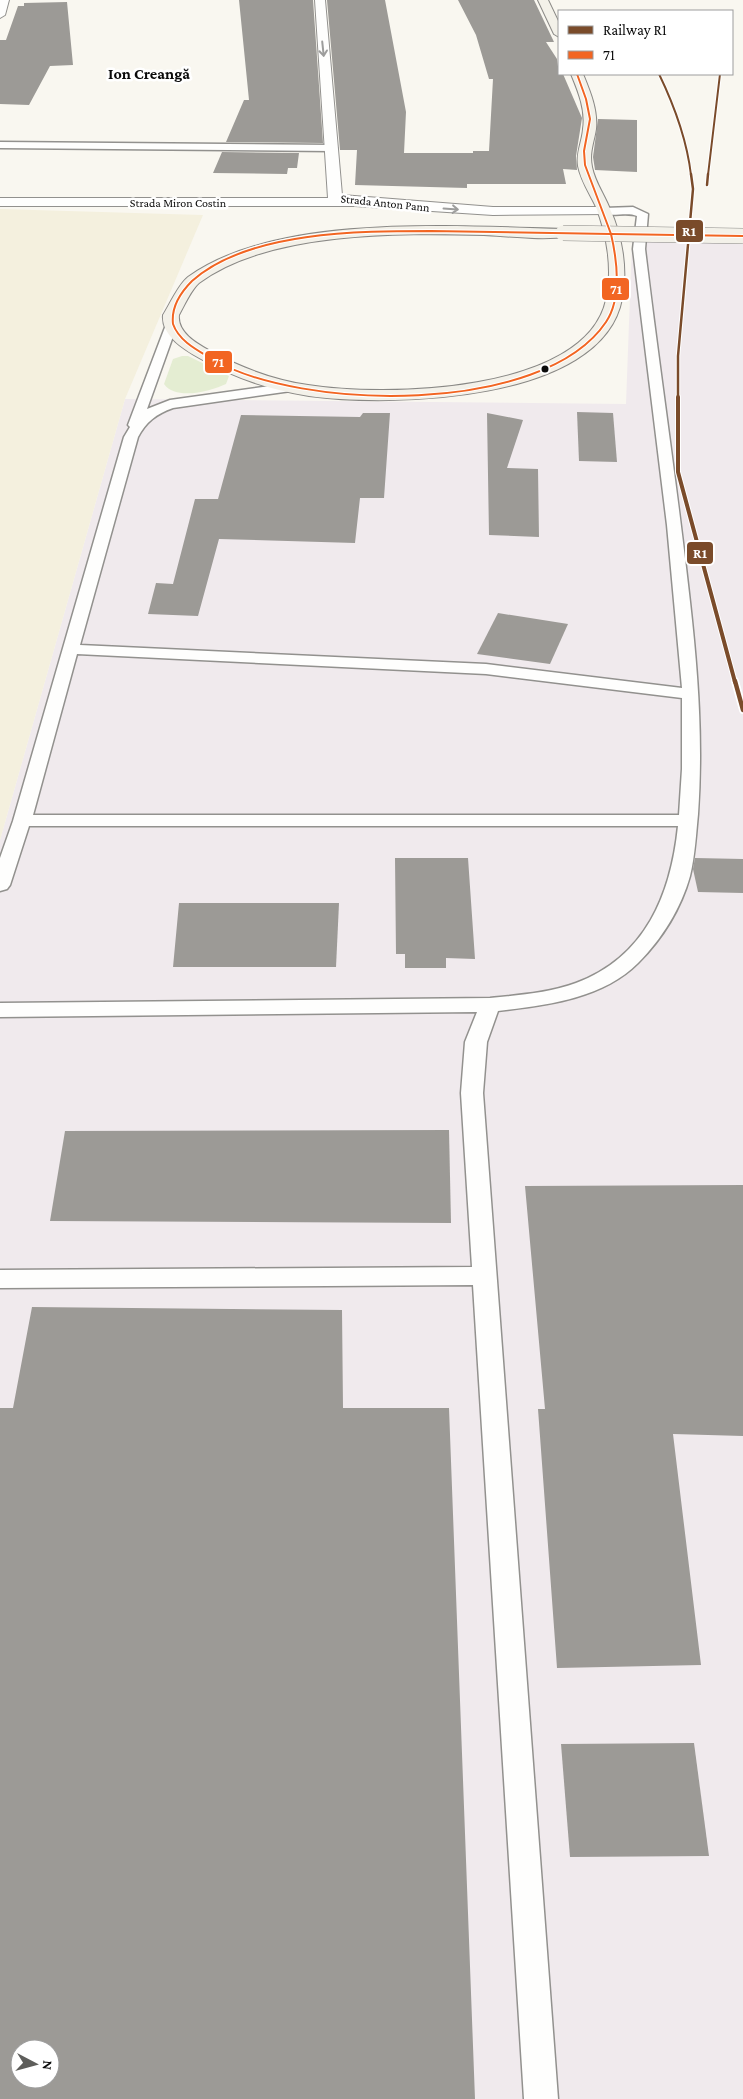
<svg xmlns="http://www.w3.org/2000/svg" width="743" height="2099" font-family="'Crimson Pro',serif">
<style>
.industrial{fill:#f0eaed;fill-rule:evenodd}
.farmland{fill:#f4f0de}
.green{fill:#e4edd2}
.building{fill:#9c9a96;fill-rule:evenodd}
.lines{fill:none;stroke-linecap:round;stroke-linejoin:round}
.service-casing{stroke:#92918e;stroke-width:3}
.minor-casing{stroke:#92918e;stroke-width:2}
.secondary-casing{stroke:#898885;stroke-width:2}
.service{fill:#fefefd;fill-rule:evenodd}
.minor{fill:#fefefd;fill-rule:evenodd}
.secondary{fill:#f3f1e9;fill-rule:evenodd}
.secondary-bridge-casing{stroke:#898885;stroke-width:16;stroke-linecap:butt}
.secondary-bridge{stroke:#f3f1e9;stroke-width:15}
.bus-1-casing{stroke:#fff;stroke-width:4}
.bus-1{stroke:#f26522;stroke-width:2}
.rail-1-far3-casing{stroke:#fff;stroke-width:4}
.rail-1-far2-casing{stroke:#fff;stroke-width:4.5}
.rail-1-far1-casing{stroke:#fff;stroke-width:6}
.rail-1-casing{stroke:#fff;stroke-width:8}
.rail-1-far3{stroke:#7a4b2a;stroke-width:2}
.rail-1-far2{stroke:#7a4b2a;stroke-width:2.5}
.rail-1-far1{stroke:#7a4b2a;stroke-width:4}
.rail-1{stroke:#7a4b2a;stroke-width:4.5}
.oneway{stroke:#9d9d9c}
.bus-dot{fill:#0b0b0b;stroke:#fff;stroke-width:2}
.labels{text-anchor:middle;dominant-baseline:central;stroke-width:5;stroke-linejoin:round;paint-order:stroke}
.far-street-label{font-size:12px;fill:#0b0b0b;stroke:#fff}
.far-district-label{font-size:16px;font-weight:bold;fill:#0b0b0b;stroke:#fff}
.line-badge{stroke:#fff;stroke-width:2}
.badge-label{font-size:14px;text-anchor:middle;font-weight:bold;fill:#fff}
</style>
<rect width="100%" height="100%" fill="#f9f7f0"/>
<!-- industrial -->
<path class="industrial" d="M632,242h111v1857h-743v-1259l125,-441 501,5zM20,2049h30v30h-30z"/>
<!-- farmland -->
<polygon class="farmland" points="0,209 203,215 125,399 0,840"/>
<!-- green -->
<path class="green" d="M182,356h6l41,20 -3,8c-15,7 -50,17 -62,0l9,-25z"/>
<!-- building -->
<g class="building">
<polygon points="239,0 313,0 323,143 226,142 244,100 249,100"/>
<polygon points="327,0 385,0 406,112 404,153 473,153 473,151 489,151 493,79 489,79 476,35 458,0 534,0 554,42 546,42 557,59 559,74 563,74 582,118 576,156 577,170 563,169 566,184 467,184 467,188 355,185 357,150 340,150"/>
<polygon points="67,2 73,65 50,66 29,105 0,104 0,40 6,40 18,6 24,6 24,3"/>
<polygon points="598,119 637,120 637,172 595,170 593,157"/>
<polygon points="222,152 299,153 297,168 288,168 287,174 213,173"/>
<polygon points="577,412 613,413 617,462 579,461"/>
<polygon points="363,413 390,413 384,498 360,498 355,543 219,539 198,616 148,614 156,583 173,584 195,499 218,499 241,415 360,417"/>
<polygon points="487,413 523,420 507,468 538,469 539,537 489,535"/>
<polygon points="498,613 568,624 550,664 477,654"/>
<polygon points="395,858 468,858 475,959 446,958 446,968 405,968 405,954 396,954"/>
<polygon points="695,858 743,859 743,893 698,892 693,869"/>
<polygon points="179,903 339,903 336,967 173,967"/>
<polygon points="449,1130 451,1223 50,1221 65,1131"/>
<polygon points="743,1185 743,1436 673,1434 701,1665 557,1668 538,1409 545,1409 525,1186"/>
<path d="M32,1307l310,3 1,98h106l26,691h-475v-691h13zM20,2049h30v30h-30z"/>
<polygon points="694,1743 709,1856 570,1857 561,1744"/>
</g>
<g class="lines">
<defs>
<g id="service">
<polygon points="0,142 332,145 337,148 332,151 0,148"/>
<path d="M633,207l15,7 -3,35c14,118 32,235 45,353 8,71 13,140 8,212 -2,20 -3,42 -8,62 -9,32 -28,63 -52,87 -36,36 -91,42 -140,48l-11,31 -4,51 75,1006h-34l-51,-814 -473,3v-18l472,-3 -11,-174 4,-51 12,-30 -477,5v-14l490,-5c29,-3 59,-5 86,-15 70,-26 95,-89 102,-157h-649l-19,59 -3,4 -7,2v-33l13,-37 111,-384 6,-10 -2,-2 39,-103h8l2,3 -30,84 23,-9 121,-17 6,4 -6,4 -118,17c-17,6 -27,14 -35,29l-58,208 406,19 196,24 -15,-163 -34,-276 4,-33c-11,-5 -29,3 -38,-5l5,-3zM77,654l409,20 196,24v71l-3,46h-646z"/>
</g>
<g id="minor">
<polygon points="0,0 9,0 5,15 0,18"/>
<polygon points="315,0 325,0 342,195 493,207 604,207 611,211 609,214 493,215 355,206 0,206 0,198 328,198"/>
</g>
<g id="secondary">
<polygon points="538,0 548,0 559,23 559,37 554,34"/>
<path d="M571,74h12c7,17 15,36 13,55 -2,13 -7,24 -4,38 3,15 12,27 18,42 12,27 18,60 12,90 -20,104 -233,108 -313,97 -38,-6 -75,-18 -108,-37 -16,-9 -40,-23 -38,-44 7,-11 15,-30 25,-38 88,-64 269,-51 375,-48l7,4 -2,3c-21,5 -61,0 -84,-1 -84,-2 -215,-4 -285,48 -8,7 -15,23 -20,32 -2,18 19,29 33,37 30,16 61,28 96,33 74,12 277,9 298,-85 7,-30 1,-65 -10,-93 -6,-13 -15,-26 -18,-41 -2,-14 4,-24 5,-37 3,-19 -5,-38 -12,-55z"/>
</g>
</defs>
<!-- service casing -->
<use href="#service" class="service-casing"/>
<!-- minor casing -->
<use href="#minor" class="minor-casing"/>
<!-- secondary casing -->
<use href="#secondary" class="secondary-casing"/>
<!-- service -->
<use href="#service" class="service"/>
<!-- minor -->
<use href="#minor" class="minor"/>
<!-- secondary -->
<use href="#secondary" class="secondary"/>
<defs>
<polyline id="secondary-bridge" points="563,233 743,236"/>
</defs>
<!-- secondary-bridge casing -->
<use href="#secondary-bridge" class="secondary-bridge-casing"/>
<!-- secondary-bridge -->
<use href="#secondary-bridge" class="secondary-bridge"/>
<defs>
<g id="bus-1">
<polyline points="577,74 586,99 590,119 584,151 585,165 611,234"/>
<path d="M431,231l180,3c6,26 11,64 -5,88 -63,94 -306,89 -394,37 -15,-9 -33,-18 -39,-35 -2,-17 7,-31 19,-43 56,-50 168,-50 239,-50z"/>
<polyline points="611,234 743,236"/>
</g>
</defs>
<!-- bus-1 casing -->
<use href="#bus-1" class="bus-1-casing"/>
<!-- bus-1 -->
<use href="#bus-1" class="bus-1"/>
<defs>
<g id="rail-1-far3">
<path d="M659,74c15,31 28,67 32,101"/>
<polyline points="708,175 720,74"/>
</g>
<g id="rail-1-far2">
<polyline points="707,185 708,174"/>
<polyline points="678,398 678,356 693,189 691,174"/>
</g>
<polyline id="rail-1-far1" points="678,397 678,472 735,682"/>
<polyline id="rail-1" points="735,681 743,710"/>
</defs>
<!-- rail-1-far3 casing -->
<use href="#rail-1-far3" class="rail-1-far3-casing"/>
<!-- rail-1-far2 casing -->
<use href="#rail-1-far2" class="rail-1-far2-casing"/>
<!-- rail-1-far1 casing -->
<use href="#rail-1-far1" class="rail-1-far1-casing"/>
<!-- rail-1 casing -->
<use href="#rail-1" class="rail-1-casing"/>
<!-- rail-1-far3 -->
<use href="#rail-1-far3" class="rail-1-far3"/>
<!-- rail-1-far2 -->
<use href="#rail-1-far2" class="rail-1-far2"/>
<!-- rail-1-far1 -->
<use href="#rail-1-far1" class="rail-1-far1"/>
<!-- rail-1 -->
<use href="#rail-1" class="rail-1"/>
</g>
<!-- one-way arrows -->
<defs><path id="oneway-shaft" d="M-6 0H5M1.5-3L5.5 0L1.5 3" fill="none" stroke-width="1.6" stroke-linecap="round" stroke-linejoin="round" transform="scale(1.25)"/></defs>
<g class="oneway">
<use href="#oneway-shaft" transform="translate(323 49) rotate(84)"/>
<use href="#oneway-shaft" transform="translate(451 209) rotate(4)"/>
</g>
<!-- markers -->
<circle class="bus-dot" cx="545" cy="369" r="4.5"/>
<g class="labels">
<!-- far-street labels -->
<g class="far-street-label">
<text x="178" y="203">Strada Miron Costin</text>
<text transform="translate(385 203) rotate(6)">Strada Anton Pann</text>
</g>
<!-- far-district labels -->
<g class="far-district-label">
<text x="149" y="73">Ion Creangă</text>
</g>
</g>
<g class="line-badge">
<rect x="675" y="219" width="29" height="24" rx="5" fill="#7a4b2a"/>
<rect x="601" y="277" width="29" height="24" rx="5" fill="#f26522"/>
<rect x="204" y="350" width="29" height="24" rx="5" fill="#f26522"/>
<rect x="686" y="541" width="28" height="24" rx="5" fill="#7a4b2a"/>
</g>
<g class="badge-label">
<text x="689" y="236">R1</text>
<text x="616" y="294">71</text>
<text x="218" y="367">71</text>
<text x="700" y="558">R1</text>
</g>
<!-- legend -->
<rect x="558" y="10" width="175" height="65" fill="#ffffff" stroke="#9d9d9d"/>
<rect x="568" y="26" width="25" height="8" fill="#7a4b2a" stroke="#9d9d9d"/>
<text x="603" y="35" font-size="15" fill="#0b0b0b">Railway R1</text>
<rect x="568" y="51" width="25" height="8" fill="#f26522" stroke="#9d9d9d"/>
<text x="603" y="60" font-size="15" fill="#0b0b0b">71</text>
<!-- north arrow -->
<g transform="translate(35 2064) rotate(96)"><circle r="24" fill="#ffffff" stroke="#9d9d9d"/>
<path d="M0-4L9 19L0 12L-9 19Z" fill="#5e5e5b"/>
<text y="-8" font-size="14" font-weight="bold" text-anchor="middle" fill="#0b0b0b">N</text>
</g>
</svg>
